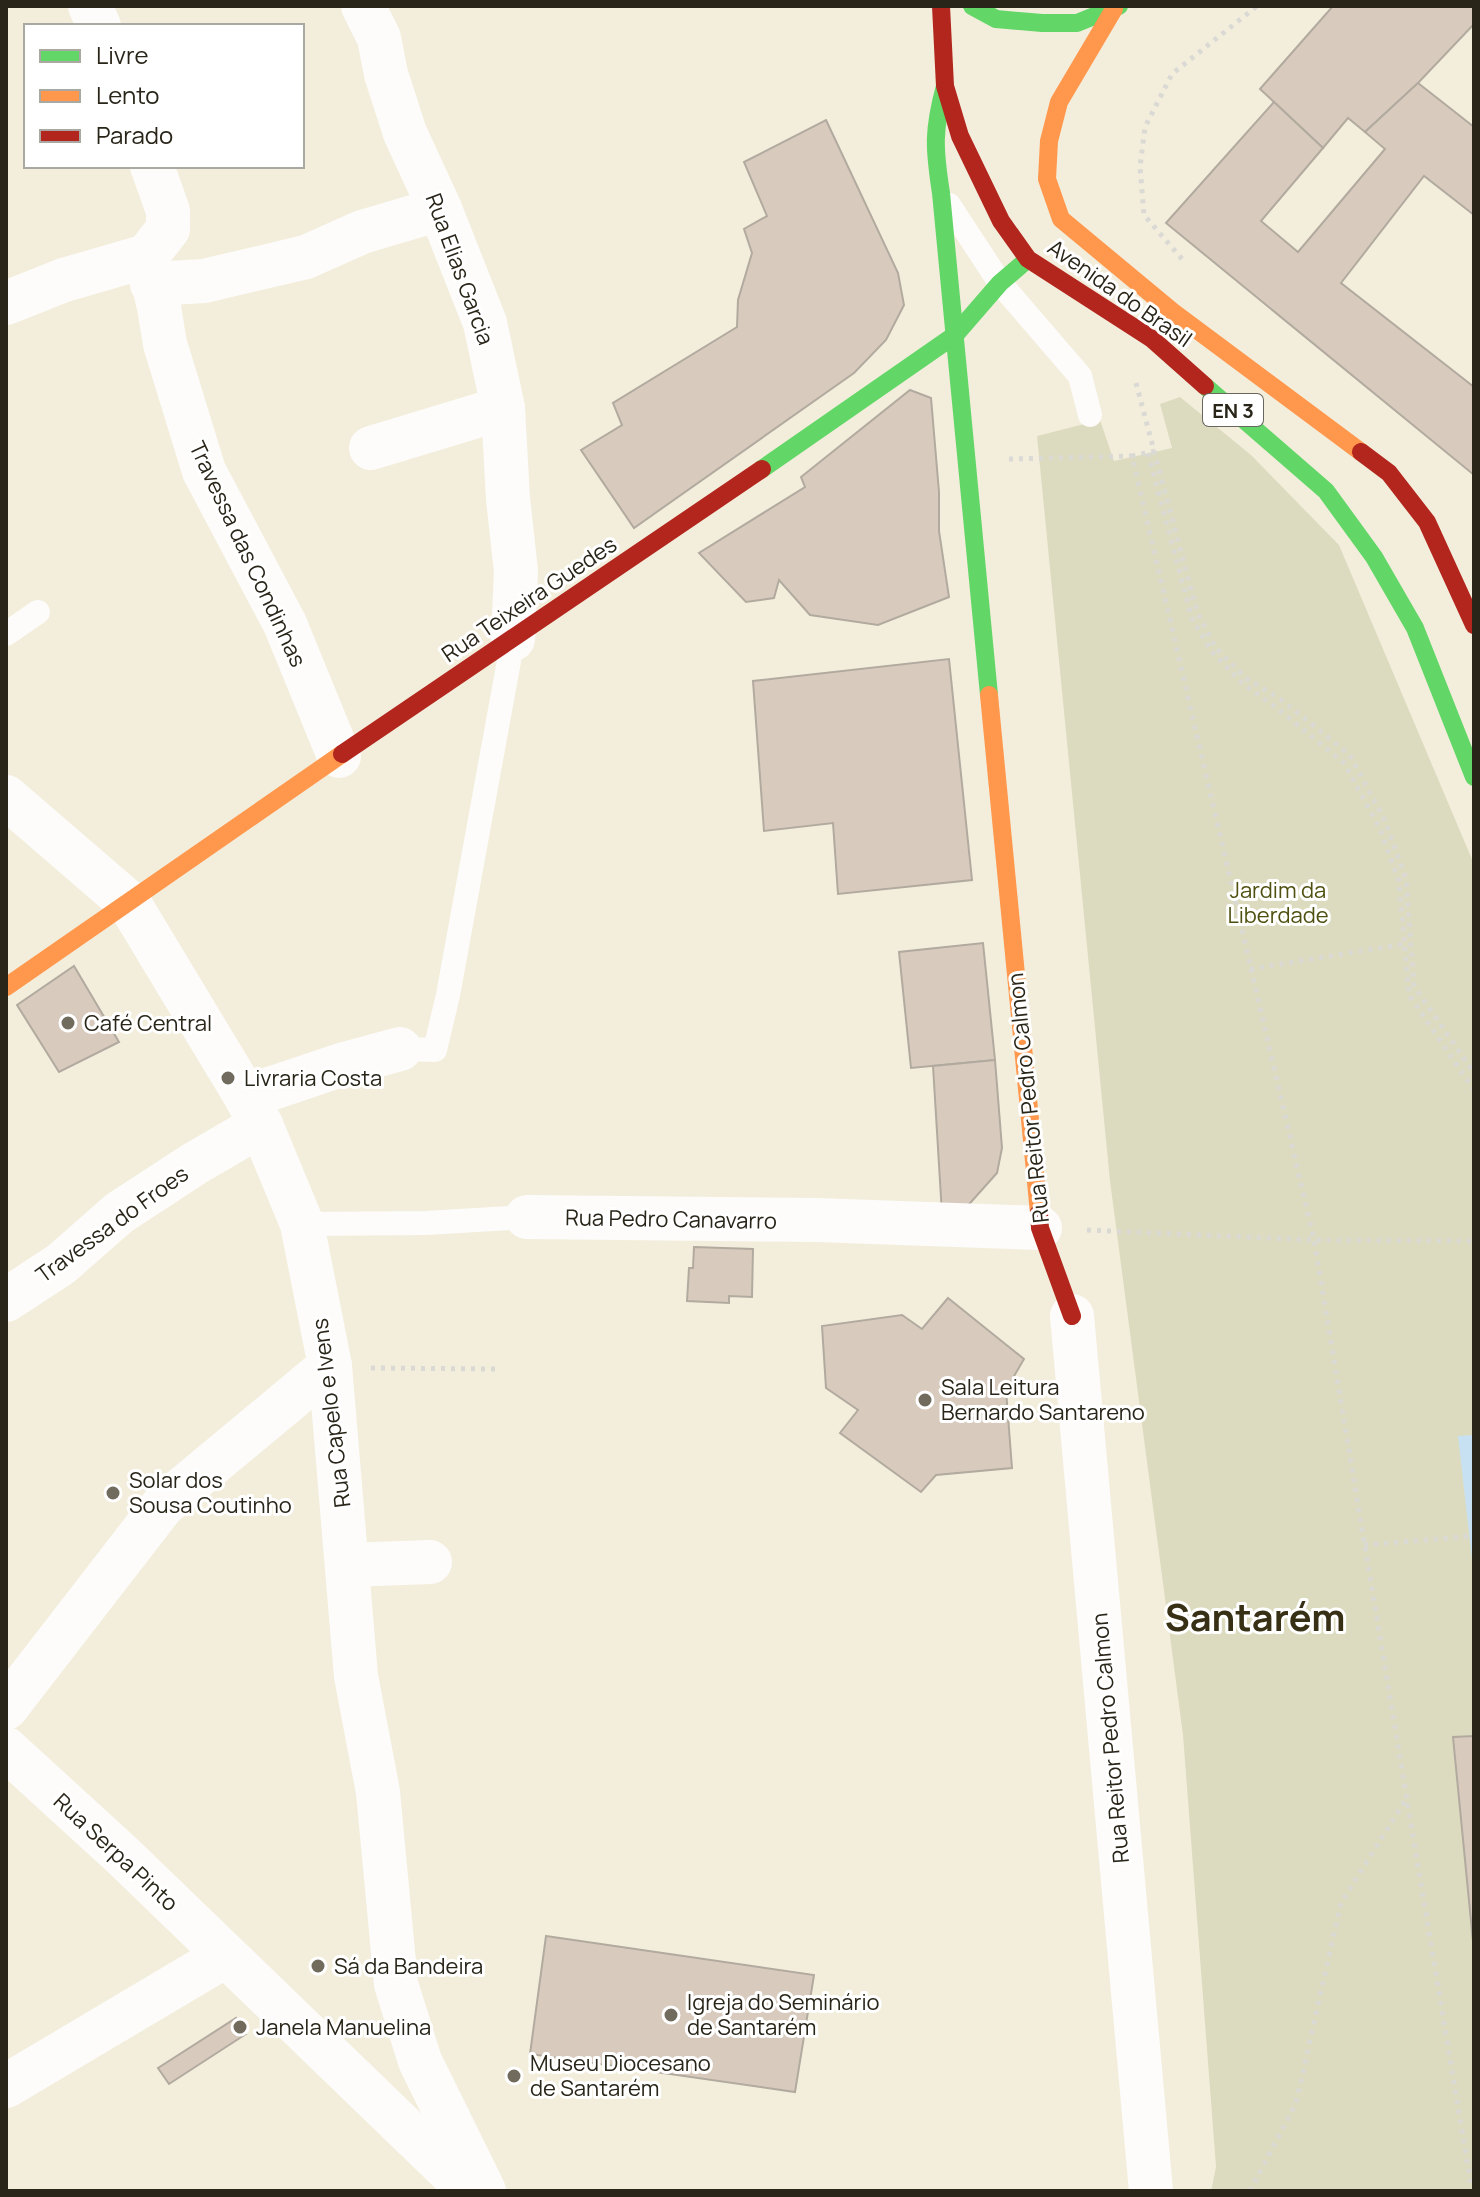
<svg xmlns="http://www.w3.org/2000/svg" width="1480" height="2197" font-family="Manrope,sans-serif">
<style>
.green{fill:#dcdbbf}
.water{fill:#c8e1f2}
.building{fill:#d8cbbe;stroke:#b2aa9f;stroke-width:2}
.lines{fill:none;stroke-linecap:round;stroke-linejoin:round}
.path{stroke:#dad9d4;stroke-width:5;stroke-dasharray:4 6;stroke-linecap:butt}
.lane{stroke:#fdfcfa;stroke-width:24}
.street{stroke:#fdfcfa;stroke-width:44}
.fast{stroke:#63d668;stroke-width:18}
.slow{stroke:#ff974d;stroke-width:18}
.jam{stroke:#b3261e;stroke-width:18}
.poi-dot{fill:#706b5d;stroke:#fff;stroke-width:3}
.labels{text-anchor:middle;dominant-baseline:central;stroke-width:6;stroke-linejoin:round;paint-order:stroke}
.shield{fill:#fff;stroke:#69665e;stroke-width:2}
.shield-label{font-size:20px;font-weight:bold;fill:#292519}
.street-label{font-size:22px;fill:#292519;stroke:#fff}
.park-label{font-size:22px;fill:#4f500f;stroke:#fff}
.poi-label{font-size:22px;fill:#292519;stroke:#fff;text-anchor:start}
.town-label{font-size:38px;font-weight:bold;fill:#373015;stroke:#fff}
</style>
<rect width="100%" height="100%" fill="#f3eedc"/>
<!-- green -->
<polygon class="green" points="1180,397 1251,455 1339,545 1474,864 1474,2191 1211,2191 1216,2167 1183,1735 1110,1181 1037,436 1100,420 1114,461 1172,448 1160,404"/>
<!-- water -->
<polygon class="water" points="1474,1435 1474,1577 1458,1436"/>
<!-- building -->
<g class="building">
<polygon points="1333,6 1474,6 1474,24 1418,83 1365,132 1348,118 1323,148 1260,89"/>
<polygon points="1418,83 1474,127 1474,215 1424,176 1341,283 1474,387 1474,475 1166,223 1274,102 1323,148 1261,221 1298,252 1385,149 1365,132"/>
<polygon points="826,120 898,273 904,305 886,340 854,373 634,528 581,450 622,425 613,403 737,327 738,300 752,253 744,229 767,216 744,162"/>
<polygon points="910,390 931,398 939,492 939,531 949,597 878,625 810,615 779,580 774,598 746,602 699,553 805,487 801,477"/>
<polygon points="949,659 972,880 838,894 833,823 764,831 753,681"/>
<polygon points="983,943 995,1060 911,1068 899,952"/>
<polygon points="74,966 119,1042 59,1072 17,1005"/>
<polygon points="995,1060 1002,1148 997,1173 963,1211 942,1214 933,1066"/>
<polygon points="694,1247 753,1249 752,1297 729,1296 729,1303 687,1301 689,1268 693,1268"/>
<polygon points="948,1298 1024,1359 1006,1390 1012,1468 936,1475 921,1492 840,1433 858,1410 826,1388 822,1326 902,1315 922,1329"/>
<polygon points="1474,1736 1474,1952 1453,1737"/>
<polygon points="546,1936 814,1975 795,2092 530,2054"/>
<polygon points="236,2018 246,2034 169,2084 158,2068"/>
</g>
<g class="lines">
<!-- path -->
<g class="path">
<polyline points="1182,259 1144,215 1140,167 1145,127 1172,74 1257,6"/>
<polyline points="1136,383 1197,612 1216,648 1246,678 1283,701 1350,755 1386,823 1406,879 1414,986 1474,1073"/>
<polyline points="1155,451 1132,456 1314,1240 1472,2191"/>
<polyline points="1148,453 1192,619 1212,652 1243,684 1277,708 1344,763 1379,827 1399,881 1409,995 1474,1090"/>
<polyline points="1009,459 1132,456"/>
<polyline points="1250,969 1404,944"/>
<polyline points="1087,1230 1314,1240 1474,1241"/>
<polyline points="371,1368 495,1369"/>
<polyline points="1364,1545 1474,1536"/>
<polyline points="1250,2191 1296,2103 1341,1903 1406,1799"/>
</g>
<!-- lane -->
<g class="lane">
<polyline points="949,205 1000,283 1080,376 1090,415"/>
<polyline points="6,634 38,612"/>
<polyline points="400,1049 435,1050 448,995 513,639"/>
<polyline points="302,1224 426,1223 527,1217"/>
</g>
<!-- street -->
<g class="street">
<polyline points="90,6 99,26"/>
<polyline points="363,6 379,38 386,74 405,133 440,209 485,323 503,408 508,499 516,571 513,639"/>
<polyline points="147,256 159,307 165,344 204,471 285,624 339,756"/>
<polyline points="147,256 168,229 168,211 152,166"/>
<polyline points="152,284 204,281 306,257 362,232 440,209"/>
<polyline points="6,303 64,280 147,256"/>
<polyline points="371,448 503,408"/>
<polyline points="6,797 129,903 246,1097 261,1125 302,1224 330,1366 356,1676 378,1792 396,1984 420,2061 484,2191"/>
<polyline points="246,1097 341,1065 400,1049"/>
<polyline points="527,1217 817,1220 1040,1228"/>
<polyline points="6,1300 61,1264 119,1213 194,1164 261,1125"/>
<polyline points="1072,1316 1151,2191"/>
<polyline points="347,1565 430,1562"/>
<polyline points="6,1708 163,1505 330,1366"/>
<polyline points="6,1749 122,1855 470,2191"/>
<polyline points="6,2086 225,1956"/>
</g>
<!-- fast -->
<g class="fast">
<polyline points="972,6 996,19 1042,23 1077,23 1119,6"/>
<path d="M945,86c-12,44 -11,62 -4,107l48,502"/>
<polyline points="1205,386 1326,491 1374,557 1415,628 1474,777"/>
<polyline points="762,469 955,335 1000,283 1028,259"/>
</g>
<!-- slow -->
<g class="slow">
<polyline points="1114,9 1059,102 1049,141 1047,179 1061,219 1173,312 1361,452"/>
<polyline points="989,695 1039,1213"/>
<polyline points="6,987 342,754"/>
</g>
<!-- jam -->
<g class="jam">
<polyline points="941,6 945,86 960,136 1001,221 1028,259 1152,339 1205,386"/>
<polyline points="1361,452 1389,473 1427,522 1474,625"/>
<polyline points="342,754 762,469"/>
<polyline points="1039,1213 1040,1228 1072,1316"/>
</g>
</g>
<!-- markers -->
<g class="poi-dot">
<circle cx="68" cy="1023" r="8"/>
<circle cx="228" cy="1078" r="8"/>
<circle cx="925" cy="1400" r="8"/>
<circle cx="113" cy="1493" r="8"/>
<circle cx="318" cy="1966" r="8"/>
<circle cx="671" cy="2015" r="8"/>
<circle cx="240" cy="2027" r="8"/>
<circle cx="514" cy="2076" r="8"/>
</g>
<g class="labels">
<!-- shield labels -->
<rect class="shield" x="1203" y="394" width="60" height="32" rx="6"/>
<g class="shield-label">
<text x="1233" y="410">EN 3</text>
</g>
<!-- street labels -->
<g class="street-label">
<text transform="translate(460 269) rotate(70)">Rua Elias Garcia</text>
<text transform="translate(1120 293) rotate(35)">Avenida do Brasil</text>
<text transform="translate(248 554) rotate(65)">Travessa das Condinhas</text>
<text transform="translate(529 599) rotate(-34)">Rua Teixeira Guedes</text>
<text transform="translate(1028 1098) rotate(-96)">Rua Reitor Pedro Calmon</text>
<text transform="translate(671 1219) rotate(1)">Rua Pedro Canavarro</text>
<text transform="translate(112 1224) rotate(-36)">Travessa do Froes</text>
<text transform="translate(331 1413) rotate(-97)">Rua Capelo e Ivens</text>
<text transform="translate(1110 1738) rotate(-95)">Rua Reitor Pedro Calmon</text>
<text transform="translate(116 1852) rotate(43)">Rua Serpa Pinto</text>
</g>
<!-- park labels -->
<g class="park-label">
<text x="1278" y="890">Jardim da<tspan x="1278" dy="25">Liberdade</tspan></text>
</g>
<!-- poi labels -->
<g class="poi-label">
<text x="84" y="1023">Café Central</text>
<text x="244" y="1078">Livraria Costa</text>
<text x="941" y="1387">Sala Leitura<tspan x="941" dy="25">Bernardo Santareno</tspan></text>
<text x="129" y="1480">Solar dos<tspan x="129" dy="25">Sousa Coutinho</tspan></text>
<text x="334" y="1966">Sá da Bandeira</text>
<text x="687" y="2002">Igreja do Seminário<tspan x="687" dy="25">de Santarém</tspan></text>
<text x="256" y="2027">Janela Manuelina</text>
<text x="530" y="2063">Museu Diocesano<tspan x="530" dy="25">de Santarém</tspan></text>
</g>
<!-- town labels -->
<g class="town-label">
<text x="1255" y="1616">Santarém</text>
</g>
</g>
<!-- border -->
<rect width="1480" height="2197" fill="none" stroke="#292519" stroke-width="16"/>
<!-- legend -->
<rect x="24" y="24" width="280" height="144" fill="#ffffff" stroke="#a9a8a3" stroke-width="2"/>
<rect x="40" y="50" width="40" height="12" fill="#63d668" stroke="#a9a8a3" stroke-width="2"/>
<text x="96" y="64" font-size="24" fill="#292519">Livre</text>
<rect x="40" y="90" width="40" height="12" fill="#ff974d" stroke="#a9a8a3" stroke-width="2"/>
<text x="96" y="104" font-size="24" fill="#292519">Lento</text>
<rect x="40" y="130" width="40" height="12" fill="#b3261e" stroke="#a9a8a3" stroke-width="2"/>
<text x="96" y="144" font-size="24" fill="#292519">Parado</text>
</svg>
